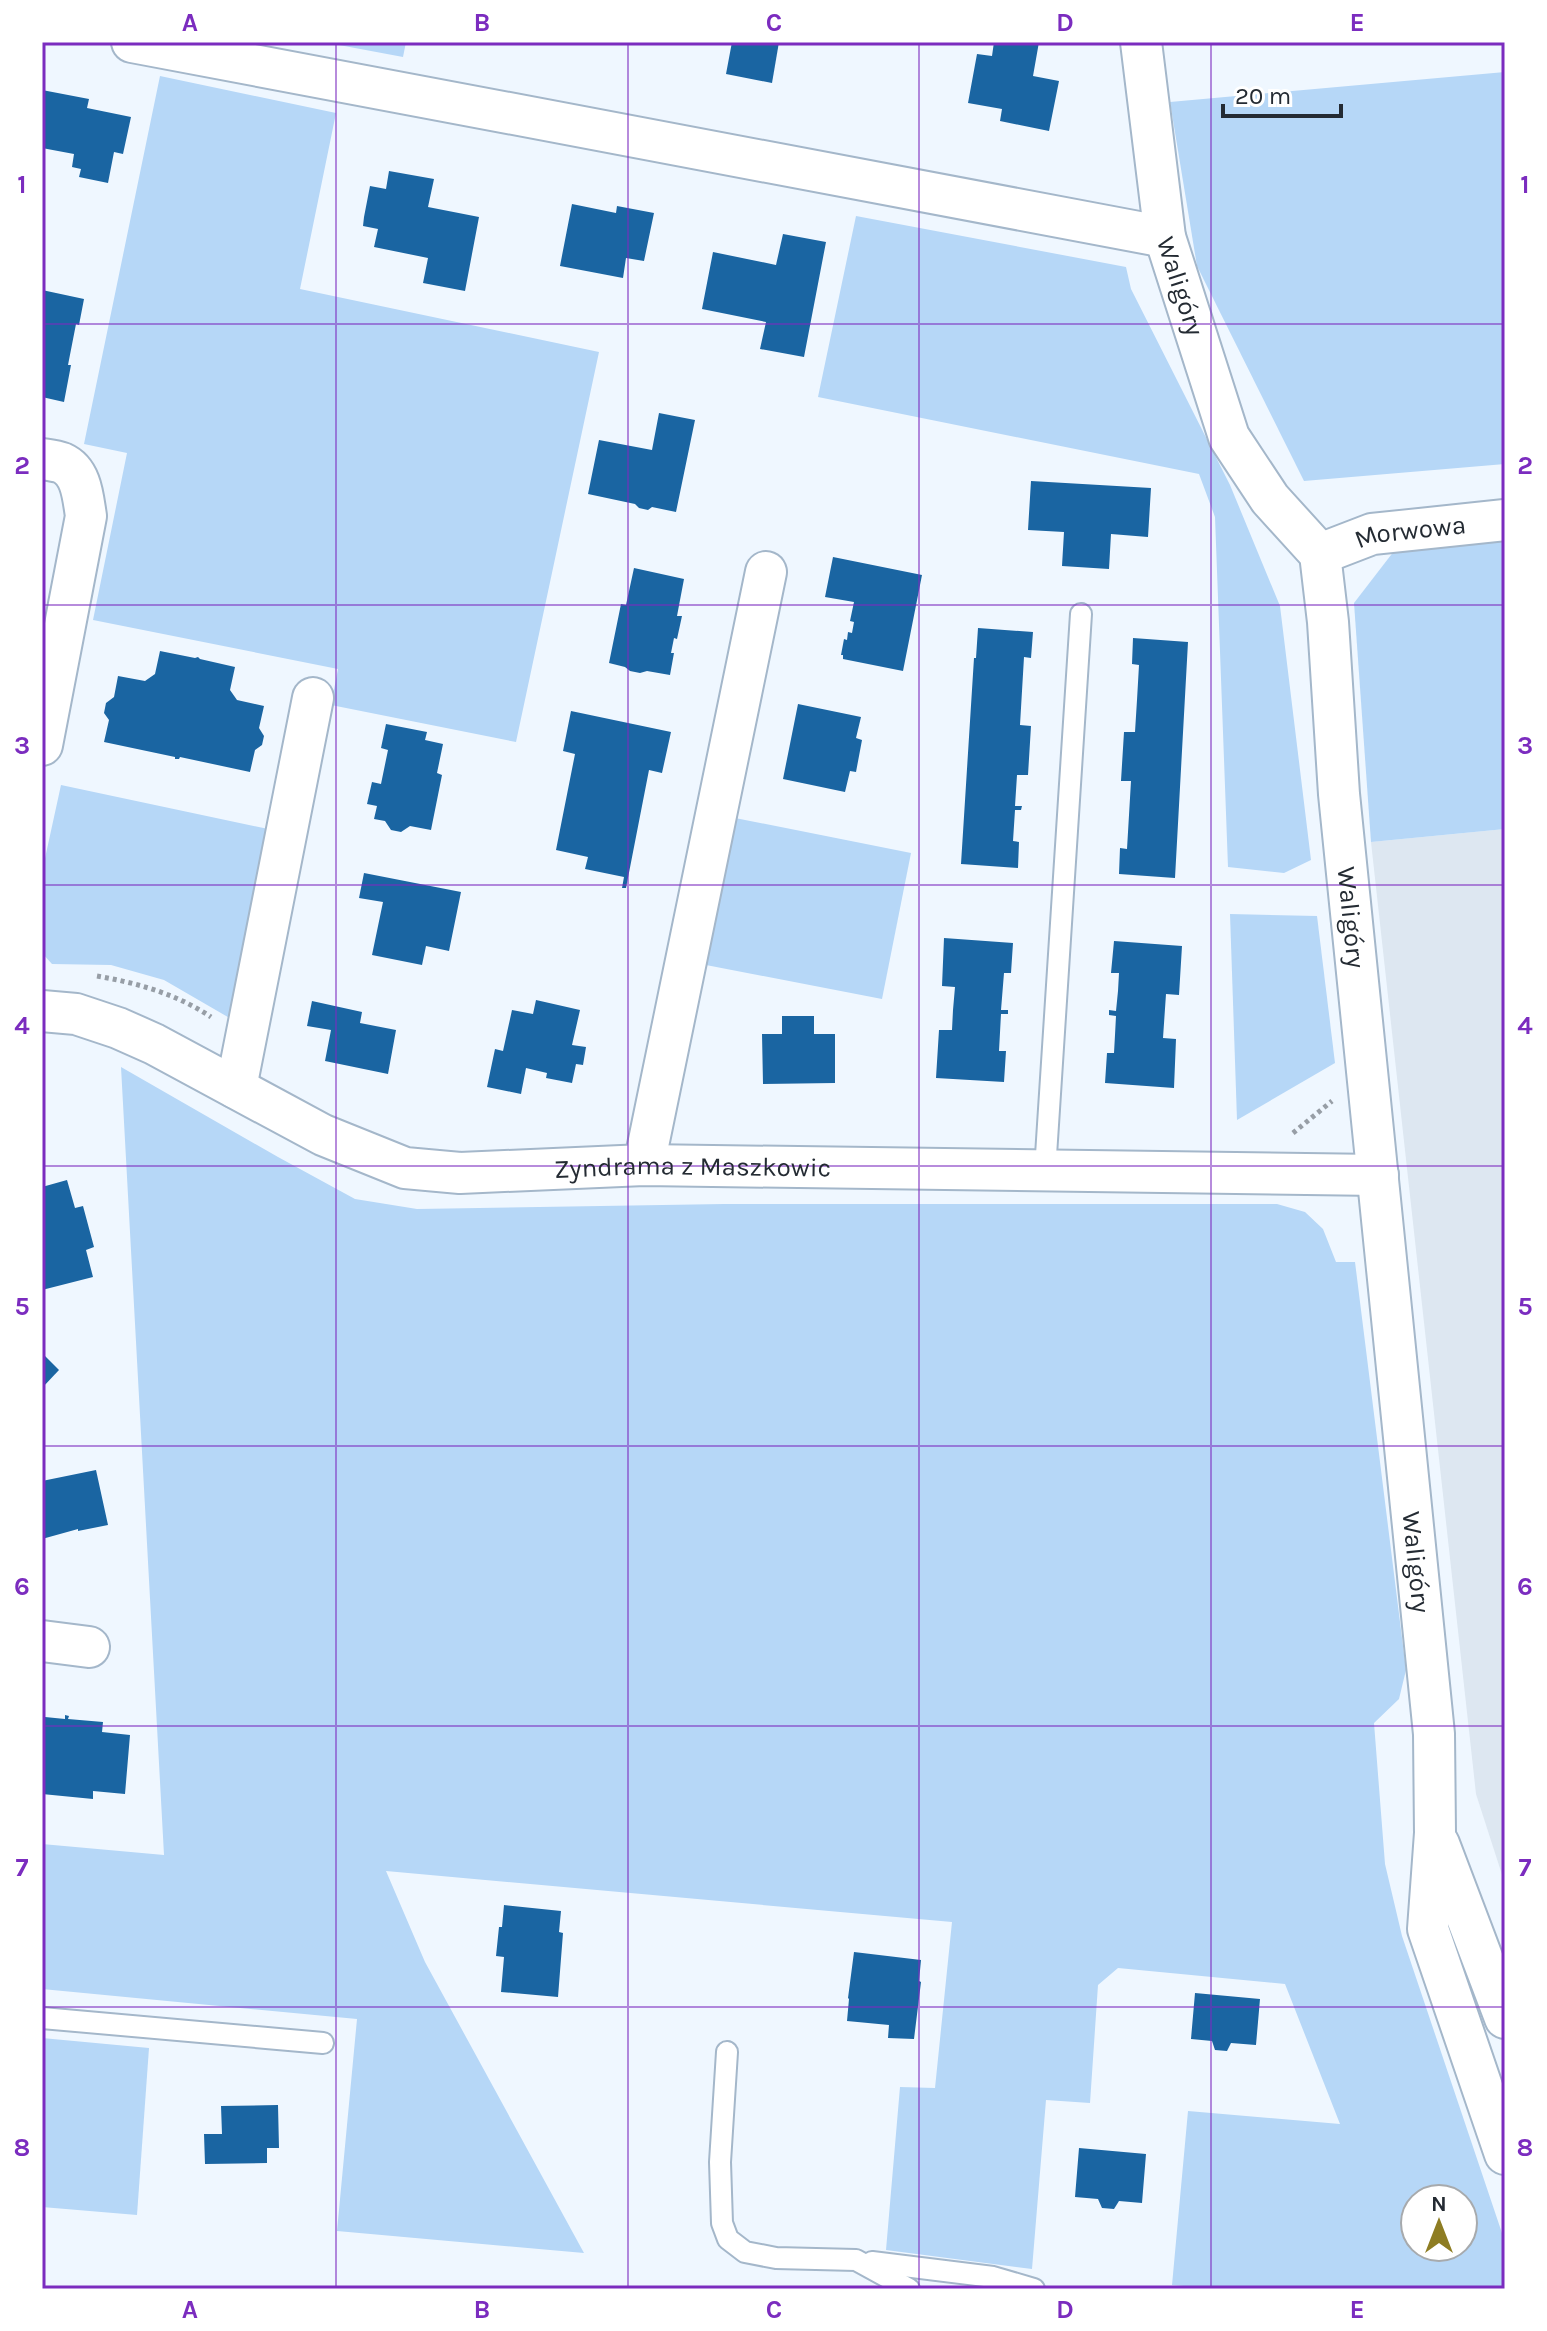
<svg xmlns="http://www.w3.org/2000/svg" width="1547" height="2331" font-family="Karla,sans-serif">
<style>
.built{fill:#dde7f1}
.green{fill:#b6d7f7;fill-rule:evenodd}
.building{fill:#1a65a2}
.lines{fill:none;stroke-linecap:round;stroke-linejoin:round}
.lane-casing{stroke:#a4b7ca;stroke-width:24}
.street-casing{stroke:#a4b7ca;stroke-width:44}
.path{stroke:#979ea6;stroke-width:5;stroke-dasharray:4 4;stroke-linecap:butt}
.lane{stroke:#fff;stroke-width:20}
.street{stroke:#fff;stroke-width:40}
.grid{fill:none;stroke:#7b2cbf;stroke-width:2;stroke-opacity:0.55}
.labels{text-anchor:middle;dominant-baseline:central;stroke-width:8;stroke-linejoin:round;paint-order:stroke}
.street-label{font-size:26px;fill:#242b33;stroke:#fff}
.neatline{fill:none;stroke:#7b2cbf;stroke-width:3}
.grid-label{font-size:26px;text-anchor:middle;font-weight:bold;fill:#7b2cbf}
</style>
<rect width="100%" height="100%" fill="#eff7ff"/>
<!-- built -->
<polygon class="built" points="1505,829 1505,1884 1476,1794 1371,842"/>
<!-- green -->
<g class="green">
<polygon points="323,42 406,42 403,57"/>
<polygon points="1505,72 1505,464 1304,481 1197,266 1170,102"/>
<polygon points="160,76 336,113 300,289 599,352 516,742 331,705 338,669 93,620 127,453 84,444"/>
<polygon points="856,216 1126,267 1131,289 1230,485 1280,606 1311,860 1284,873 1228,867 1215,517 1199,474 818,397"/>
<polygon points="1505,521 1505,829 1371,842 1354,603 1411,529"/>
<polygon points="61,785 273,830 233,1020 164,980 111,965 52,964 42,953 42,872"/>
<polygon points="735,818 911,853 882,999 706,965"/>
<polygon points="1230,914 1317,916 1335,1063 1237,1120"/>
<path d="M121,1067l157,90 77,42 62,10 307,-5h553l28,8 18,17 13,33h19l51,408 -7,29 -25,24 11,141 17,72 103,306v47h-286l-47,-4 16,-174 152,13 -55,-140 -167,-16 -20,17 -8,118 -44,-3 -14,169 -146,-19 14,-163 35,1 17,-166 -566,-51 39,91 159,291 -247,-22 20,-212 -315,-30v-145l122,11zM1415,2199h48v48h-48z"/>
<polygon points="42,2038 149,2048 137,2215 42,2207"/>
</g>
<!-- building -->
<g class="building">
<polygon points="732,42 779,42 772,83 726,74"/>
<polygon points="994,42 1039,42 1033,76 1059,81 1049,131 1000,121 1002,109 968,103 977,54 992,56"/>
<polygon points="42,90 89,99 87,108 131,117 123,154 114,152 108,183 79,177 81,169 72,167 74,154 42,148"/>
<polygon points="389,171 434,179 428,207 479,217 465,291 423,283 428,258 374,247 378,229 363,226 364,217 370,186 386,189"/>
<polygon points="572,204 616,213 617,206 654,213 644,261 626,258 623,278 560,266"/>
<polygon points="783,234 826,242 804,357 760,349 766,322 702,309 713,252 776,265"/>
<polygon points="42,290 84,299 79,325 76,324 68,365 71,365 64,402 42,397"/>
<polygon points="659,413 695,420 676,512 652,507 648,510 639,508 635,504 588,494 599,440 652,450"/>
<polygon points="1031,481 1151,488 1148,537 1111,534 1109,569 1062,566 1064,532 1028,530"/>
<polygon points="833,557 922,575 903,671 843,659 843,655 841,655 844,639 847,640 848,632 852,633 854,622 850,621 854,602 825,597"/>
<polygon points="634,568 684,579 677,616 682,616 677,639 674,638 671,653 674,653 670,675 647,671 640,673 630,671 625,667 609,663 621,604 626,605"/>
<polygon points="978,628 1033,632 1031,658 1024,657 1020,725 1031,726 1028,775 1017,775 1015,806 1022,806 1021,810 1015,810 1013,841 1019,842 1018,868 961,864 974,658 976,658"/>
<polygon points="1133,638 1188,642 1175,878 1119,874 1120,848 1127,849 1131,781 1121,781 1124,732 1135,732 1137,700 1139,665 1132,664"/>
<polygon points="160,651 195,658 198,657 200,659 235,667 230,690 237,700 264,706 259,728 264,736 262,745 255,750 250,772 180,757 179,759 175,759 175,757 104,742 109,720 104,713 106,703 114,697 118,676 145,681 155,674"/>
<polygon points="798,704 861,717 856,738 862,740 856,772 850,771 845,792 783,779"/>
<polygon points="571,711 671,732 662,773 649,770 626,888 622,888 624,877 585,869 588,857 556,850 575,754 563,751"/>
<polygon points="386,724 427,732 425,740 443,744 437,773 442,775 431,830 410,826 401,832 391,830 385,821 374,819 377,806 367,804 372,782 381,784 388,750 381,748"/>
<polygon points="364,873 461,892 449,951 426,946 422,965 372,955 383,902 359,898"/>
<polygon points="944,938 1013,943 1011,973 1004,973 1001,1010 1008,1010 1008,1014 1001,1014 999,1051 1006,1051 1004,1082 936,1078 939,1030 952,1030 953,1010 955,987 942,986"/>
<polygon points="1114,941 1182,946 1179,995 1166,994 1163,1038 1176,1039 1174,1088 1105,1083 1107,1053 1114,1053 1115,1035 1116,1016 1109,1015 1109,1010 1116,1011 1118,991 1119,973 1111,973"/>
<polygon points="536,1000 580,1010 572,1045 586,1047 583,1065 576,1064 572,1083 546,1078 547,1073 526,1068 521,1094 487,1087 495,1049 503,1051 512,1010 533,1014"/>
<polygon points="312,1001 362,1012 360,1023 396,1030 388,1074 325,1061 331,1030 307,1026"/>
<polygon points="782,1016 814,1016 814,1034 835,1034 835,1083 763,1084 762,1034 782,1034"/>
<polygon points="67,1180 75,1208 83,1206 94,1247 86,1250 93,1277 42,1290 42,1187"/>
<polygon points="42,1353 59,1370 42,1388"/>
<polygon points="96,1470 108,1525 78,1531 78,1529 42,1539 42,1481"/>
<polygon points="65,1715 69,1716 68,1719 103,1722 102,1732 130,1735 125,1794 93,1791 93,1799 42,1794 42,1726 44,1727 45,1717 65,1719"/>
<polygon points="504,1905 561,1911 559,1932 563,1933 558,1997 501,1992 504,1957 496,1956 499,1927 502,1927"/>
<polygon points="854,1952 921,1960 919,1981 921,1982 914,2039 888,2038 889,2025 847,2021 849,1999 848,1998"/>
<polygon points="1195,1993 1260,1999 1256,2045 1231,2043 1227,2051 1215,2050 1212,2041 1191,2039"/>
<polygon points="278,2105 279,2148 267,2148 267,2163 205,2164 204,2134 222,2134 221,2106"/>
<polygon points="1079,2148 1146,2154 1142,2203 1119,2201 1114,2209 1102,2208 1098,2199 1075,2197"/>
</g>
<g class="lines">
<defs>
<g id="lane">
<polyline points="1045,1171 1081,614"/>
<polyline points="42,2018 323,2043"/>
<polyline points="727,2052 720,2162 722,2223 728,2239 745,2252 776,2258 856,2260 909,2289"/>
<polyline points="872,2262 993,2277 1034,2289"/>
</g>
<g id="street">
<polyline points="132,42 1165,237"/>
<path id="s1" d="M1141,42l24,195 64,200 41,62 50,55 8,68 11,172 95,940 1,99 -7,96 77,225"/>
<path d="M42,459c6,1 14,2 20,4 20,9 21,35 24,53l-44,229"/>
<path id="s2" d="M1320,554l52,-20 133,-14"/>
<path id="s3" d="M42,1011l34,3 42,14 36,16 169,91 82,33 55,5 184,-8 734,10"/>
<polyline points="236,1088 313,698"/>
<polyline points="644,1165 766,572"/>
<polyline points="42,1641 89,1647"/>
<polyline points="1439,1844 1505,2018"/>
</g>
</defs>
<!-- lane casing -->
<use href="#lane" class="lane-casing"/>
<!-- street casing -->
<use href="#street" class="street-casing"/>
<!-- path -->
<g class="path">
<path d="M97,976c40,7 80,18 114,41"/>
<polyline points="1293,1133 1332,1101"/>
</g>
<!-- lane -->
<use href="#lane" class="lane"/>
<!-- street -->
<use href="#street" class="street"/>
</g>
<!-- grid -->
<path class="grid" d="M336,42v2247M628,42v2247M919,42v2247M1211,42v2247M42,324h1463M42,605h1463M42,885h1463M42,1166h1463M42,1446h1463M42,1726h1463M42,2007h1463"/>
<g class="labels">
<!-- street labels -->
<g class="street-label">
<text stroke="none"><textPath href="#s1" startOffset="248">Waligóry</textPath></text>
<text stroke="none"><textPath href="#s2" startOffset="94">Morwowa</textPath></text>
<text stroke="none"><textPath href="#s1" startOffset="920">Waligóry</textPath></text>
<text stroke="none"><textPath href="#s3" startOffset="686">Zyndrama z Maszkowic</textPath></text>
<text stroke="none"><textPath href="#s1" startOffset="1568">Waligóry</textPath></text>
</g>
</g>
<!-- border -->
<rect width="1547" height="2331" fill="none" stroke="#ffffff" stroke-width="88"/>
<!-- north arrow -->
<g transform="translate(1439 2223)"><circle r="38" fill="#ffffff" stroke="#a7aaad" stroke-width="2"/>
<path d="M0-6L14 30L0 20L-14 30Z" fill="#8e7d23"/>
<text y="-12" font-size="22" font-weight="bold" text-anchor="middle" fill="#242b33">N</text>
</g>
<!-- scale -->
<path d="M1223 104v12h118v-12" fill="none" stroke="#242b33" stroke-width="4"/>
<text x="1235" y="104" font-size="24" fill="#242b33" stroke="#ffffff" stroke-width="6" paint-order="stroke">20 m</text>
<rect x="44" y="44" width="1459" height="2243" class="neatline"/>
<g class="grid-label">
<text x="190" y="31">A</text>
<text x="482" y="31">B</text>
<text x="774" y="31">C</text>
<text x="1065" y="31">D</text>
<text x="1357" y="31">E</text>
<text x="22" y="193">1</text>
<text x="1525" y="193">1</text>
<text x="22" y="474">2</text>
<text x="1525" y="474">2</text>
<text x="22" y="754">3</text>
<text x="1525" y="754">3</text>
<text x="22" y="1034">4</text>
<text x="1525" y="1034">4</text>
<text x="22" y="1315">5</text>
<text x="1525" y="1315">5</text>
<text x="22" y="1595">6</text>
<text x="1525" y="1595">6</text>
<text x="22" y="1876">7</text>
<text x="1525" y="1876">7</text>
<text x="22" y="2156">8</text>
<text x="1525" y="2156">8</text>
<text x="190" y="2318">A</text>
<text x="482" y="2318">B</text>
<text x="774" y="2318">C</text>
<text x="1065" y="2318">D</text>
<text x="1357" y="2318">E</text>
</g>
</svg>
